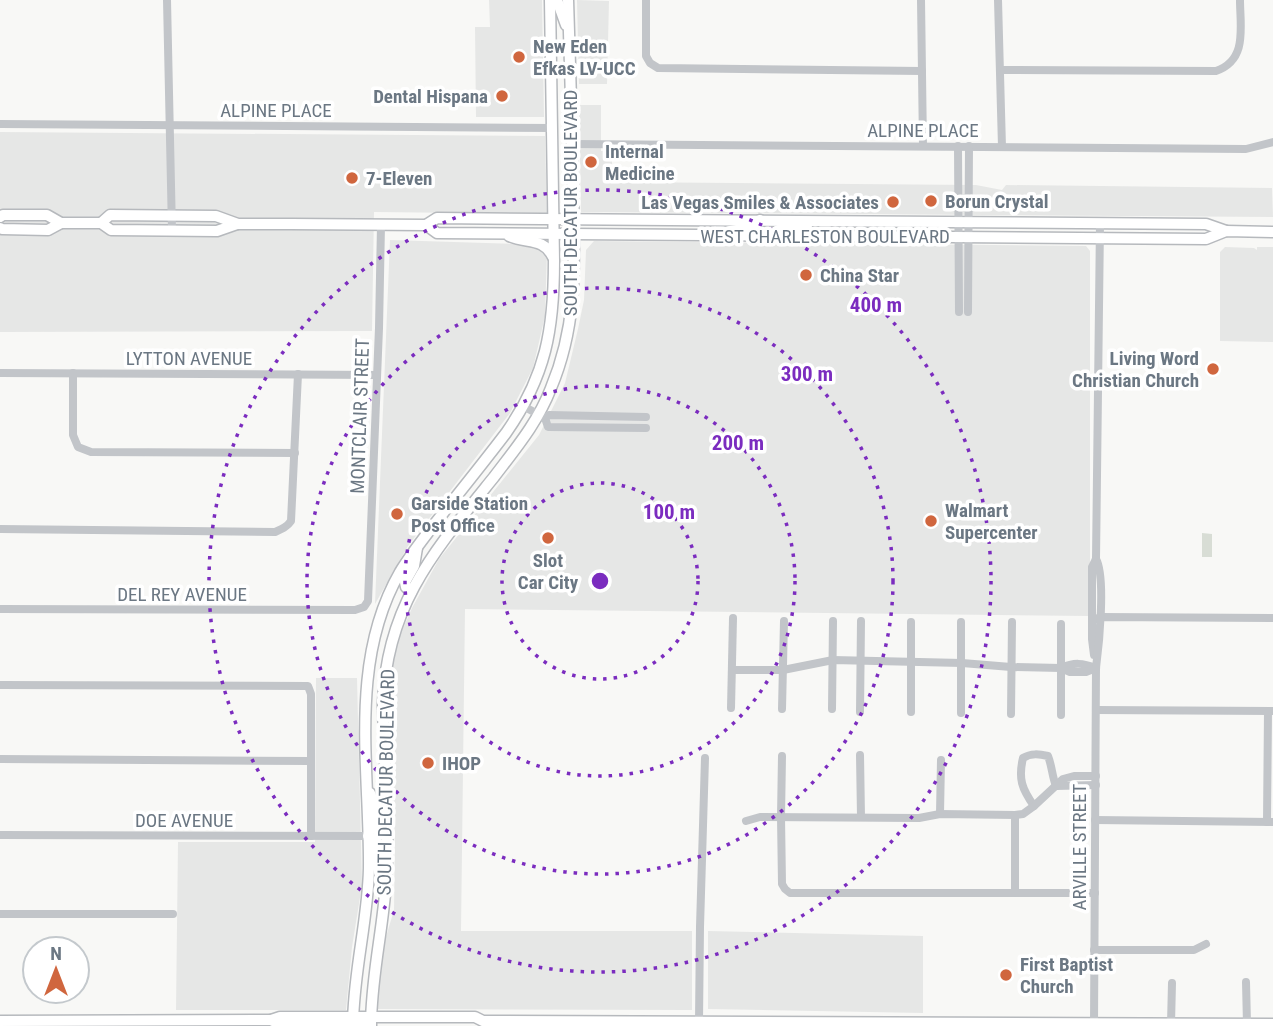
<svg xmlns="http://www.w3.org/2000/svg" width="1273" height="1026" font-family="'Roboto Condensed',sans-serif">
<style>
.built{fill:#e6e7e6}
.green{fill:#d8ddd5}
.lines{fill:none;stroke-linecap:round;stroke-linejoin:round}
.major-casing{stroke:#b6b9bd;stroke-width:13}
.minor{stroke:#c2c5c9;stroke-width:8}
.major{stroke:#fff;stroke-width:10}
.ring{fill:none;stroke:#7b2cbf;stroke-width:3.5;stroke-dasharray:3.5 7}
.poi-dot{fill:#d0663e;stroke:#fff;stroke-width:2.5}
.labels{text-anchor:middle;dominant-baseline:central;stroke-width:7;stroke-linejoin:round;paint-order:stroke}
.poi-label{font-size:19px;font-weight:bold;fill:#6b7783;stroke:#fff;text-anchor:start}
.street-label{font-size:19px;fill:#6b7783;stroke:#fff}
.centre{fill:#7b2cbf;stroke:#fff;stroke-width:3.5}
.ring-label{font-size:21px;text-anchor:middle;font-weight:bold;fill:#7b2cbf;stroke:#fff;stroke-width:7;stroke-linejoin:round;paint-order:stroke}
</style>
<rect width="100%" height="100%" fill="#f8f8f6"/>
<!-- built -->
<g class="built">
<polygon points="489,0 542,0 544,117 476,117 475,27 490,27"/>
<polygon points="577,0 609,1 607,84 579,84"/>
<polygon points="579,105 601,105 601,151 612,151 612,182 976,185 1002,190 1006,185 1272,188 1273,217 581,212"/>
<polygon points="0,132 545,136 547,214 374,212 372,331 0,332"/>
<polygon points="390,240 517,244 539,246 547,252 545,316 533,368 510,413 408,546 375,604"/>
<polygon points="594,241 1086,246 1090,251 1090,616 465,609 461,931 692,931 692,1010 377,1009 380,957 394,910 395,842 389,686 396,644 412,608 439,559 539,435 565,383 578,329 584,300 586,250"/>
<polygon points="1225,247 1254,248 1257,250 1257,247 1273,247 1273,342 1220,341 1220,252"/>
<polygon points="316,678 357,678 362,885 352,947 346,1010 176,1010 178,842 315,842"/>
<polygon points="708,931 923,936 923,1013 708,1009"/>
</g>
<!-- green -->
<polygon class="green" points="1202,533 1212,534 1212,557 1202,557"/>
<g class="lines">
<defs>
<g id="major">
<polyline points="557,0 566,25"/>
<polyline points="0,217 3,215 47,215 61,223 101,223 111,230 217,231 237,224"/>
<polyline points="101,223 110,215 216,216 238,224 291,224 426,225 437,218 543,219 1206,224 1226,231"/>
<polyline points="426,225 437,233 1206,239 1226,231 1273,232"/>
<polyline points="0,228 2,229 48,230 61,223"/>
<path d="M725,232c12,-3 28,-2 35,-12"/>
<path d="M772,235c7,-9 24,-8 35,-9"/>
<path d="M509,236c18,8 34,1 44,21"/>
<polyline points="411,592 406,587 405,582 414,566 417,548"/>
<polyline points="370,793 375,808 377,830 379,833 386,836"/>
<polyline points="368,836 376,840 378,868 386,884"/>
<polyline points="271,1020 281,1025 369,1026"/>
<polyline points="0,1021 271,1020 280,1017 475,1017 483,1021 1273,1024"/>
<path d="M353,1026c0,-53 15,-105 16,-158 1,-99 -21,-206 31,-296 14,-23 31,-43 47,-64 20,-25 40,-50 59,-75 40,-57 48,-104 48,-172l-4,-261"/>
<path d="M371,1026c0,-49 12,-96 15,-144 4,-59 -2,-119 -3,-178 3,-99 52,-154 111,-227 22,-29 44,-55 57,-89 28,-67 23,-127 22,-198 -1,-63 -3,-127 -5,-190"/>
</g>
</defs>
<!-- major casing -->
<use href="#major" class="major-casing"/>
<!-- minor -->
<g class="minor">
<polyline points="167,0 172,231"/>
<polyline points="646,0 646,56 650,63 658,68 922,71"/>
<polyline points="921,0 923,146"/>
<polyline points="998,0 1002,147"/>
<path d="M1000,70l216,1c32,-11 24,-44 24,-71"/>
<polyline points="0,124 552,128"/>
<polyline points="572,144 1246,149 1273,142"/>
<polyline points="958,146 959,312"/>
<polyline points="968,312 969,146"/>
<polyline points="0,373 377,375"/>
<polyline points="73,373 73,435 78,447 91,452 295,453"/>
<polyline points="523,406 545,418 548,427 646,428"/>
<polyline points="545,418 549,415 646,417"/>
<path d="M0,529l275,3c7,-3 12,-5 16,-11l7,-147"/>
<polyline points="0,609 355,610 364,607 368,601 379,328 381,225"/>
<polyline points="1096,619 1100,617 1273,618"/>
<polyline points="1094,655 1092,639 1092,567 1096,559 1100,223"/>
<path d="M1061,668c13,-6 22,-5 35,0"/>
<polyline points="732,670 783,670 833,660 962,663 1011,667 1061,668 1070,672 1086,672 1096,668"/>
<polyline points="0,685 308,686 311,694 311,836"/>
<polyline points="731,708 733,618"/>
<polyline points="782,709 784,621"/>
<polyline points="832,709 833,621"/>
<polyline points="1096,710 1273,711"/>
<polyline points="860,712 861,621"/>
<polyline points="911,712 911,622"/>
<polyline points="961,713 961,622"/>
<polyline points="1011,714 1012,622"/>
<polyline points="1061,715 1061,624"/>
<polyline points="860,755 861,817"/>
<polyline points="782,756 781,817 782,884 785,889 790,893 1095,893"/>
<polyline points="0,759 311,761"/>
<polyline points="1056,786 1096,785"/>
<path d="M1034,806c-12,-17 -16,-27 -11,-48 8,-5 16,-4 25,-2 4,10 4,20 8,30"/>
<polyline points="940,814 941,760"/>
<polyline points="1095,820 1273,822"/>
<polyline points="746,821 760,817 919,818 940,814 1015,815 1023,814 1034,806 1063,779 1074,776 1096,776"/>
<polyline points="1267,822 1268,711"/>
<polyline points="0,835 368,836"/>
<polyline points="1015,893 1015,815"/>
<polyline points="0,914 173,914"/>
<polyline points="1094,950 1194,950 1206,944"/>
<polyline points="1246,982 1247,1024"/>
<polyline points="699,1022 700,927 705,758"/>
<polyline points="1171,1024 1172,983"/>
<path d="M1094,1026l2,-358c3,-23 10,-91 0,-109"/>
</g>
<!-- major -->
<use href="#major" class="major"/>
</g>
<!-- distance rings -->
<g class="ring">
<circle cx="600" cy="581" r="98"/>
<circle cx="600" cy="581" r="195"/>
<circle cx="600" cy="581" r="293"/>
<circle cx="600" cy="581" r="391"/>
</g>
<!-- markers -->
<g class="poi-dot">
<circle cx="519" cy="57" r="7"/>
<circle cx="502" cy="96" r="7"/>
<circle cx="591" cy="162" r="7"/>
<circle cx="352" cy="178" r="7"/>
<circle cx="931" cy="201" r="7"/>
<circle cx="893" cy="202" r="7"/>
<circle cx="806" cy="275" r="7"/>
<circle cx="1213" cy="369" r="7"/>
<circle cx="397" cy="514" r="7"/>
<circle cx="931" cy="521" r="7"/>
<circle cx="548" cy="538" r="7"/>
<circle cx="428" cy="763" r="7"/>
<circle cx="1006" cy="975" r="7"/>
</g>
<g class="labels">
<!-- poi labels -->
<g class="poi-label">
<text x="533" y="46">New Eden<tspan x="533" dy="22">Efkas LV-UCC</tspan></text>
<text x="488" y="96" text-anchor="end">Dental Hispana</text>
<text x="605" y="151">Internal<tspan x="605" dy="22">Medicine</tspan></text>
<text x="366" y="178">7-Eleven</text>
<text x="945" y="201">Borun Crystal</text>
<text x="879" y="202" text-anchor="end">Las Vegas Smiles &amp; Associates</text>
<text x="820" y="275">China Star</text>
<text x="1199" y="358" text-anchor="end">Living Word<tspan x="1199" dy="22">Christian Church</tspan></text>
<text x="411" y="503">Garside Station<tspan x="411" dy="22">Post Office</tspan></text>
<text x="945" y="510">Walmart<tspan x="945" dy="22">Supercenter</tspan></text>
<text x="548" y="560" text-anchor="middle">Slot<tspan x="548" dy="22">Car City</tspan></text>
<text x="442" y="763">IHOP</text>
<text x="1020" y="964">First Baptist<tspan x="1020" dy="22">Church</tspan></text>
</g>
<!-- street labels -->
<g class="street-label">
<text x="276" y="110">ALPINE PLACE</text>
<text x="923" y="130">ALPINE PLACE</text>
<text transform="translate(570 203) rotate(-90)">SOUTH DECATUR BOULEVARD</text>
<text x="825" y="236">WEST CHARLESTON BOULEVARD</text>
<text x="189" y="358">LYTTON AVENUE</text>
<text transform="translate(360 416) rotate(-88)">MONTCLAIR STREET</text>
<text x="182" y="594">DEL REY AVENUE</text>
<text transform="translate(386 782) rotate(-89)">SOUTH DECATUR BOULEVARD</text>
<text x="184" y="820">DOE AVENUE</text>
<text transform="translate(1079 847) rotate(-90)">ARVILLE STREET</text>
</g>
</g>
<circle cx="600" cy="581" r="10" class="centre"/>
<g class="ring-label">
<text x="876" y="312">400 m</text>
<text x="807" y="381">300 m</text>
<text x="738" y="450">200 m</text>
<text x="669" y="519">100 m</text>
</g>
<!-- north arrow -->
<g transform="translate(56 970)"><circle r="33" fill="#ffffff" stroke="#c4c9cd" stroke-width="2"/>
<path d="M0-5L12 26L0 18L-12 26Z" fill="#d0663e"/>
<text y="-10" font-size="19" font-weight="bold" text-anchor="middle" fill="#6b7783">N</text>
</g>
</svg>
